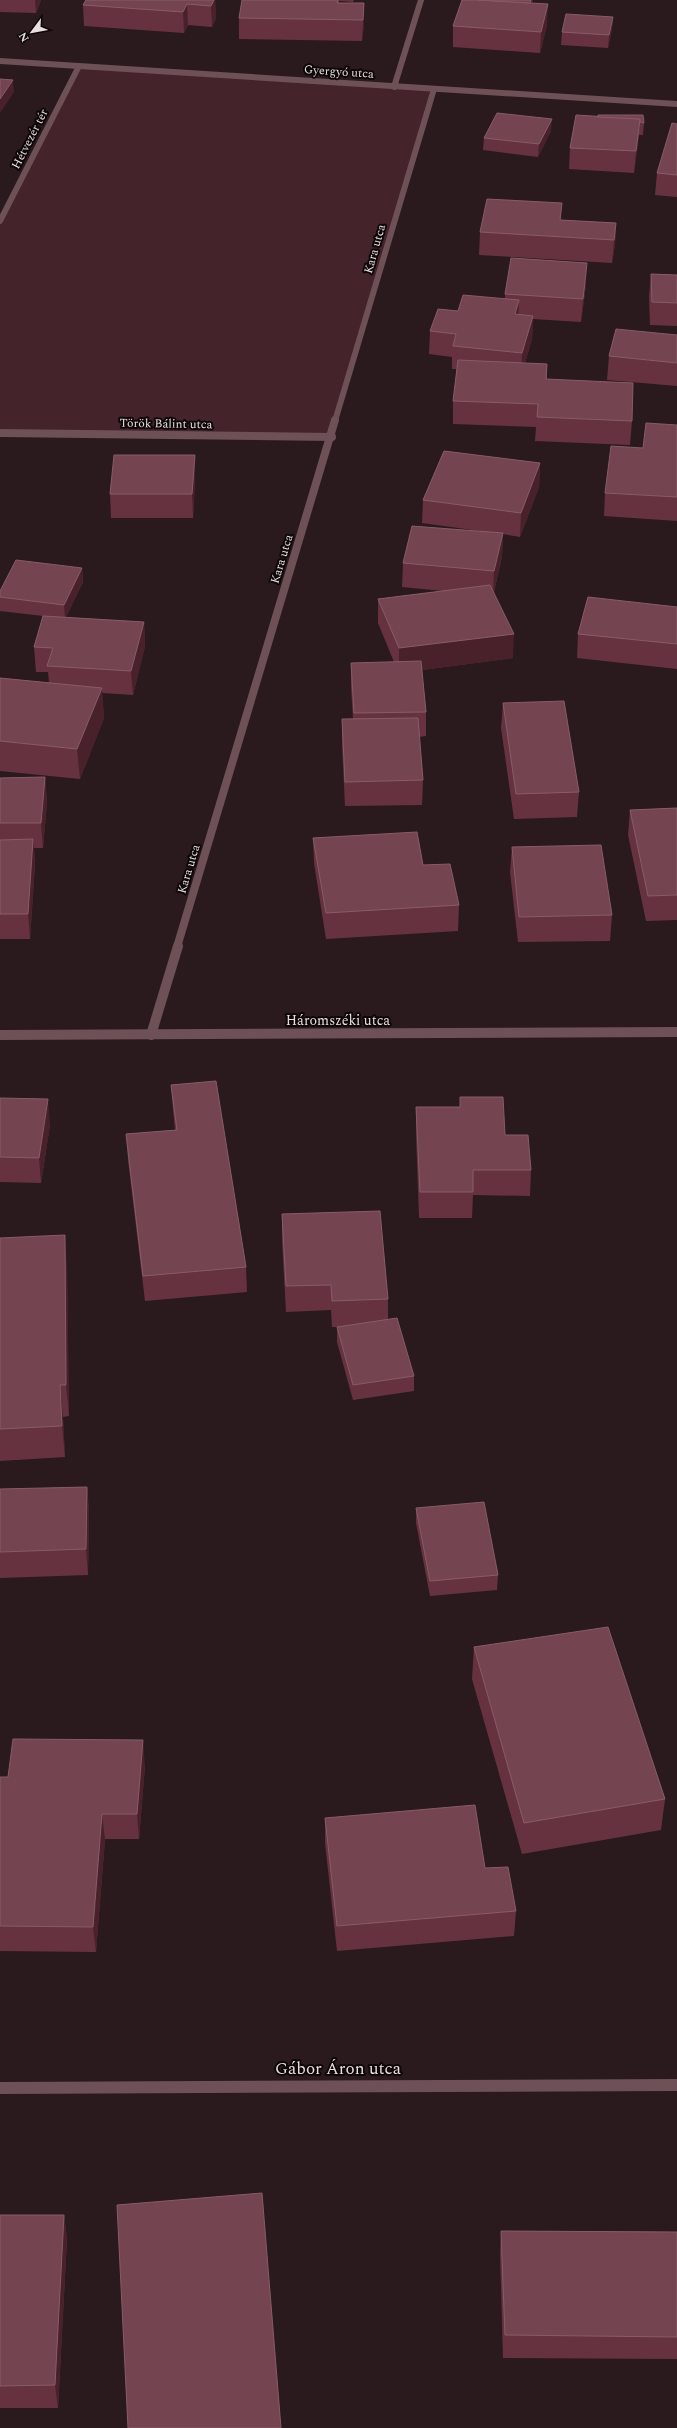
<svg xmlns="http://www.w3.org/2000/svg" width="677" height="2428" font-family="Spectral,serif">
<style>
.green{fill:#44232b}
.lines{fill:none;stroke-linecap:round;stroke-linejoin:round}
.street-far3{stroke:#6d5157;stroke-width:6}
.street-far2{stroke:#6d5157;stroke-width:8}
.street-far1{stroke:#6d5157;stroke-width:10}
.street{stroke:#6d5157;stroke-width:12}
.wall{fill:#673240}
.shaded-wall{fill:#49212b}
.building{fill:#754451;stroke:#875c68}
.labels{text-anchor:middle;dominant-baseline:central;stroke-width:4;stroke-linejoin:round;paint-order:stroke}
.far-street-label{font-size:12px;fill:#e9dee0;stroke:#0e0708}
.street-label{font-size:14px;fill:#e9dee0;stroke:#0e0708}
.near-street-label{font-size:17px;fill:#e9dee0;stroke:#0e0708}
</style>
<rect width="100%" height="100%" fill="#2a1a1d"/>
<!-- green -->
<polygon class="green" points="79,66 434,89 332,437 0,433 0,221"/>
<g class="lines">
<!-- street-far3 -->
<g class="street-far3">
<polyline points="0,61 677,104"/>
<polyline points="394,87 421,0"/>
<polyline points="0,221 79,66"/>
<polyline points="335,421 434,89"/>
</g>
<!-- street-far2 -->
<g class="street-far2">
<polyline points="0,433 332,437"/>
<polyline points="177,947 335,420"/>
</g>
<!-- street-far1 -->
<g class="street-far1">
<polyline points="0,1035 677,1032"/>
<polyline points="151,1035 178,946"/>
</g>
<!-- street -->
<polyline class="street" points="0,2088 677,2085"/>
</g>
<!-- wall -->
<g class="wall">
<polygon points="0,0 41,0 36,13 0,12"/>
<polygon points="215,0 216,18 212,27 188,25 184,33 84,26 83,5"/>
<polygon points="242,0 354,0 353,2 339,1 339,3 364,3 364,24 362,41 239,39 239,18"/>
<polygon points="462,0 533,0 533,4 547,25 540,53 453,47 453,26"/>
<polygon points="613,17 612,29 608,48 561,45 562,32"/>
<polygon points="576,115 644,123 643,135 639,135 634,173 569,169 570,148"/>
<polygon points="677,124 677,197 655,195 657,173"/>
<polygon points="551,131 538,157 483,150 484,138"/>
<polygon points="561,220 616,223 615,245 612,263 479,255 480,232"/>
<polygon points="651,274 677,275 677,326 650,325 649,296"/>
<polygon points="586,285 581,322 533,319 532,339 525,363 547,364 547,379 632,421 630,445 535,441 536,427 453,424 453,401 457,369 452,369 452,357 429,354 430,331 505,299 505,294"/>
<polygon points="677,335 677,386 607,380 609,356"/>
<polygon points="677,425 677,521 604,516 605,493 643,448"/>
<polygon points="540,463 539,487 520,537 503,534 502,557 494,592 513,658 422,670 426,712 426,736 419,737 423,780 422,805 345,806 342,744 342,719 353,719 351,688 351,663 394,662 378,623 378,599 443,591 402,587 403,563 480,531 422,523 423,500"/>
<polygon points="195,479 193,518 111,518 110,494"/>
<polygon points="82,568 83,582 66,617 144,622 145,646 133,695 102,693 104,718 80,779 0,771 0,678 49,683 48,672 36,672 34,647 43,616 0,611 0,591"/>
<polygon points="677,607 677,669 577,658 578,634"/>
<polygon points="503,703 579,792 577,817 514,819 501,728"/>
<polygon points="45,777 47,802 43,848 34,848 35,864 30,939 0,939 0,778"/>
<polygon points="677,808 677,920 646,921 628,835 630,810"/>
<polygon points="313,838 423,865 459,905 458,931 326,939 314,863"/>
<polygon points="512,847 612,915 610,941 518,942 510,872"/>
<polygon points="171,1085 246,1267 247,1292 145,1301 128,1160 126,1134 175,1130 173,1110"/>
<polygon points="460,1097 505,1135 531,1170 530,1196 473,1195 472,1218 419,1218 416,1133 416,1107 460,1107"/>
<polygon points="0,1098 50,1125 41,1183 0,1182"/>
<polygon points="282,1214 388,1299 388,1319 414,1376 414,1391 353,1400 337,1342 337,1327 332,1327 331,1310 286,1312 282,1240"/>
<polygon points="0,1238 67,1266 69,1416 63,1417 65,1457 0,1461"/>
<polygon points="87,1487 89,1512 88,1575 0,1578 0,1489"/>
<polygon points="416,1508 498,1575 497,1590 430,1596 416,1523"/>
<polygon points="474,1647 665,1799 661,1830 522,1854 472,1679"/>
<polygon points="145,1766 139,1839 105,1839 96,1952 0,1951 0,1777 8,1777"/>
<polygon points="325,1818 485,1868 516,1911 514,1936 337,1951 325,1843"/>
<polygon points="0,2215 64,2215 67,2239 58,2408 0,2408"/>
<polygon points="501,2231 677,2232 677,2359 503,2358 500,2254"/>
</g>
<!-- shaded-wall -->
<g class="shaded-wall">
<polygon points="35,0 41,0 36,13"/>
<polygon points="214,0 215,0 216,18 212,27 211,6"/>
<polygon points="531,0 533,0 533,4 529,5"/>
<polygon points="364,3 364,24 362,41 363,20"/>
<polygon points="187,4 188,25 184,33 183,12"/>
<polygon points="548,4 547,25 540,53 541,32"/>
<polygon points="613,17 612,29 608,48 609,35"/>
<polygon points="13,80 14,92 0,113 0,99"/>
<polygon points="552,119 551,131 538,157 539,144"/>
<polygon points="640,119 638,141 634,173 636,151"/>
<polygon points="562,203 561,226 560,220"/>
<polygon points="616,223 615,245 612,263 614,240"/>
<polygon points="587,263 586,285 581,322 583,299"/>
<polygon points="519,300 518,323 515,314"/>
<polygon points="533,316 532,339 521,376 522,353"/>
<polygon points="195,455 195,479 193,518 192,494"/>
<polygon points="540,463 539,487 520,537 521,513"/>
<polygon points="503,533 502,557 493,595 494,571"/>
<polygon points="82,568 83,582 65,619 64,605"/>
<polygon points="144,622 145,646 133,695 131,671"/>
<polygon points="514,634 513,658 399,673 399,648"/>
<polygon points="102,688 104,718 80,779 77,749"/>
<polygon points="45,777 47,802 43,848 41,823"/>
<polygon points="33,839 35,864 30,939 28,914"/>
<polygon points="48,1099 50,1125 41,1183 39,1158"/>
<polygon points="65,1235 67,1266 69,1416 66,1385"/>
<polygon points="60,1385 63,1417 65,1457 62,1426"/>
<polygon points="87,1487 89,1512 88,1575 86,1549"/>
<polygon points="143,1740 145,1766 139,1839 137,1814"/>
<polygon points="102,1814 105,1839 96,1952 93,1927"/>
<polygon points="64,2215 67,2239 58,2408 55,2385"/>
</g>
<!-- building -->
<g class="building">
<polygon points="86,0 214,0 211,6 187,4 183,12 83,5"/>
<polygon points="242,0 338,0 337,3 364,3 363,20 239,18"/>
<polygon points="462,0 478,0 548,4 541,32 453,26"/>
<polygon points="478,0 531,0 530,3"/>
<polygon points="566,14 613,17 609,35 562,32"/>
<polygon points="0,79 13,80 0,99"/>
<polygon points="497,113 552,119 539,144 484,138"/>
<polygon points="576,115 640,119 636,151 570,148"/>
<polygon points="598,115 643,115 644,123 640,122 640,119 598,117"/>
<polygon points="672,123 677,124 677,175 657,173"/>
<polygon points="487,199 562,203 560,220 616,223 614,240 480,232"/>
<polygon points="511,258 587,263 583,299 505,294"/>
<polygon points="651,274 677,275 677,303 652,302"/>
<polygon points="463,295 519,300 515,314 533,316 522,353 453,346 456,334 430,331 438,309 458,311"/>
<polygon points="616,329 677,335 677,363 609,356"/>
<polygon points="458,360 547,364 546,379 633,383 632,421 537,417 538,404 453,401"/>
<polygon points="646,423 677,425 677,497 605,493 611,446 643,448"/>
<polygon points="444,451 540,463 521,513 423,500"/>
<polygon points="114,455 195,455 192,494 110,494"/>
<polygon points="412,526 503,533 494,571 403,563"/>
<polygon points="16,560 82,568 64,605 0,597 0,591"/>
<polygon points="490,585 514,634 399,648 378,599"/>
<polygon points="588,597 677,607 677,644 578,634"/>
<polygon points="43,616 144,622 131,671 47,666 53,648 34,647"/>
<polygon points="421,661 426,712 354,713 351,663"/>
<polygon points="0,678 102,688 77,749 0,741"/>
<polygon points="564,701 579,792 516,794 503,703"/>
<polygon points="418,718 423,780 345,782 342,719"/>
<polygon points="45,777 41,823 0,823 0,778"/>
<polygon points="677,808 677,895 648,896 630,810"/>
<polygon points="417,832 423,865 450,864 459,905 326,913 313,838"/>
<polygon points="33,839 28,914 0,914 0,840"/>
<polygon points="601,845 612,915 519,917 512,847"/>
<polygon points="216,1081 246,1267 143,1276 126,1134 177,1130 171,1085"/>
<polygon points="460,1097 503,1097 505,1135 528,1135 531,1170 473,1170 473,1192 420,1192 416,1107 460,1107"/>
<polygon points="0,1098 48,1099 39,1158 0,1157"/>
<polygon points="380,1211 388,1299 332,1301 331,1285 286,1286 282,1214"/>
<polygon points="65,1235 66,1385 60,1385 62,1426 0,1429 0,1238"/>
<polygon points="397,1318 414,1376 353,1385 337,1327"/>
<polygon points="87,1487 86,1549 0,1552 0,1489"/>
<polygon points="484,1502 498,1575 430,1581 416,1508"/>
<polygon points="608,1627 665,1799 524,1823 474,1647"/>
<polygon points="13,1739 143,1740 137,1814 102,1814 93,1927 0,1926 0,1777 8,1777"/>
<polygon points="475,1805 485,1868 508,1867 516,1911 337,1926 325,1818"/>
<polygon points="262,2193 281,2428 128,2428 117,2205"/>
<polygon points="0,2215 64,2215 55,2385 0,2386"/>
<polygon points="501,2231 677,2232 677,2337 505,2335"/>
</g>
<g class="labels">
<!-- far-street labels -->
<g class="far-street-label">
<text transform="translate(339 72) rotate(4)">Gyergyó utca</text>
<text transform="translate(30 139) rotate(-63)">Hétvezér tér</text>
<text transform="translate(375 249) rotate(-74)">Kara utca</text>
<text transform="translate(166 424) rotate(1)">Török Bálint utca</text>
<text transform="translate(282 559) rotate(-73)">Kara utca</text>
<text transform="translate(189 869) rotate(-73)">Kara utca</text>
</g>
<!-- street labels -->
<g class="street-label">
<text x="338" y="1020">Háromszéki utca</text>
</g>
<!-- near-street labels -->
<g class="near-street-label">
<text x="338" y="2069">Gábor Áron utca</text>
</g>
</g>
<!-- north arrow -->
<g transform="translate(32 32) rotate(238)" stroke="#0e0708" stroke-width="3" paint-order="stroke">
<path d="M0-3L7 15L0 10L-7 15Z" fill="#e9dee0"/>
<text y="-6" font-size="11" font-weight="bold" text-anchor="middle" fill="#e9dee0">N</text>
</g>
</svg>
